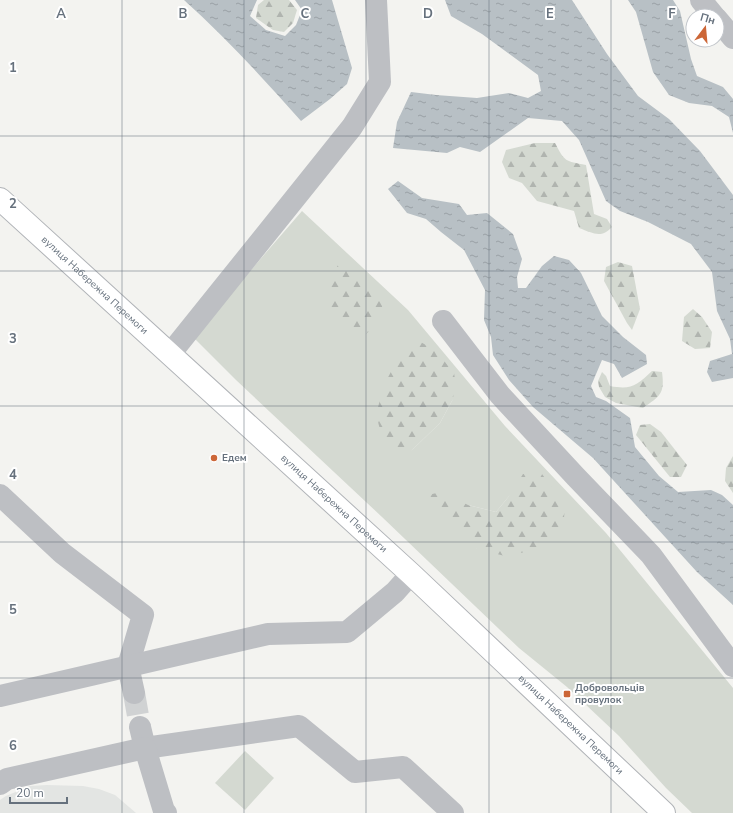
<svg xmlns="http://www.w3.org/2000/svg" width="733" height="813" font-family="'Nunito Sans',sans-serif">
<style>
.built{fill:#e3e5e3}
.green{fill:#d4d9d1;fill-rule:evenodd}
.forest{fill:url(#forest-firs)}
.water{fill:url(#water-ripples)}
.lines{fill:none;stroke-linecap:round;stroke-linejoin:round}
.minor-tunnel{stroke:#d0d2d3;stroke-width:22;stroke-dasharray:22 11;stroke-linecap:butt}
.major-casing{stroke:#b0b3b7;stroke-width:24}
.minor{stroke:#bdbfc3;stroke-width:22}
.major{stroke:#fff;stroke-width:22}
.grid{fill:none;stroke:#66717d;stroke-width:1;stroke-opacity:0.55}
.poi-dot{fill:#cc6637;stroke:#fff;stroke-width:1.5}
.labels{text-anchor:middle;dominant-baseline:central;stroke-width:4;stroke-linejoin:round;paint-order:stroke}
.street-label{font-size:10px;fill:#66717d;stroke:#fff}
.poi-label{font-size:10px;font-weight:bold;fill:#66717d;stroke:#fff;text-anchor:start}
.grid-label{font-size:13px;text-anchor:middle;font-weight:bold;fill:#66717d;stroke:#fff;stroke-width:4;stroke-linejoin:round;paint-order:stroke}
</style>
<defs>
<pattern id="forest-firs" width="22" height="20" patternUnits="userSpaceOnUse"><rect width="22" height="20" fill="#d4d9d1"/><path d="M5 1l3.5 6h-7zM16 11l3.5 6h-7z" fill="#b0b4af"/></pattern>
<pattern id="water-ripples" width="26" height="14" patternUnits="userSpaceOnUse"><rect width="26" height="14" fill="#b8c0c5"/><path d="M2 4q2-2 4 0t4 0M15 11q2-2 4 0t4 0" fill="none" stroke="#99a0a5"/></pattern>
</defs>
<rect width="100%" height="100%" fill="#f3f3f0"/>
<!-- built -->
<polygon class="built" points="47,785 83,786 99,789 115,795 136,813 0,813 0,800 6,796 30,786"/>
<!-- green -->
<g class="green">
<path d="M302,211l106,99 97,116 101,107 127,155v125h-41l-26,-25 -47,-52 -52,-49 -48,-39 -137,-131 -146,-137 -43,-43zM453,399l-13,24 -29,28zM510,495l-33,54 -9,-44 28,7z"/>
<polygon points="245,751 274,778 245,810 215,783"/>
</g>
<!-- forest -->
<g class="forest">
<polygon points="264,0 289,0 297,10 293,23 284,32 273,30 256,18 258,5"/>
<path d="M535,143h20c10,19 10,18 31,22l8,49 13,5 5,8c-11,12 -19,6 -33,1l-5,-17 -37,-10 -15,-18 -13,-5 -7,-16 4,-12z"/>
<polygon points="618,262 632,266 640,309 632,330 627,323 604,281 606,267"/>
<polygon points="338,265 355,272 384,302 374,327 359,340 332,315 328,285"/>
<polygon points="693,309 702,317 712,332 710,348 695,349 682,341 684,317"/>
<polygon points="419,341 436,351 454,373 455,379 453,399 440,423 411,451 384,445 376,414 385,383 402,351"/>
<path d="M652,371l10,1c3,22 -2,24 -19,36l-27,-5 -11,-6 -6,-10 -1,-6 4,-9 4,4 4,10c21,4 26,0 42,-15z"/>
<polygon points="650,424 661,432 687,465 681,477 670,477 636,435 640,425"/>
<polygon points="733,456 733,493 725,481 726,468"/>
<polygon points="523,474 542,474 565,506 564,518 556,538 535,550 505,556 477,549 437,513 428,495 441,492 468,505 496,512 510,495"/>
</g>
<!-- water -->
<g class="water">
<path d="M184,0h73l-7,16 16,14 19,6 11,-11 6,-15 -7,-10h37l20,68 -5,16 -17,15 -29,22c-37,-42 -75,-83 -117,-121z"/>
<polygon points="445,0 572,0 607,54 638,96 669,119 700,151 733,195 733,378 712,382 707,372 710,361 732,354 730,339 717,311 712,272 691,244 648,222 620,211 606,201 579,140 562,121 528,118 480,152 460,147 447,153 393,148 397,122 411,92 436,95 477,98 509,93 528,98 541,91 538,75 482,34 451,16"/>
<polygon points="628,0 673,0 680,11 691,59 697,76 723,87 733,99 733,133 729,117 712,106 689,103 669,95 653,72 636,12"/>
<polygon points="398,181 422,198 459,204 467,215 487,213 513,234 522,259 517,277 518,288 526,288 542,266 554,256 569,260 581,273 602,316 623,337 646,355 647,364 622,378 614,364 602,360 591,386 596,397 606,401 630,418 635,447 659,476 678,492 711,490 722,495 733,505 733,605 697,572 593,458 533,407 509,380 493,355 491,337 484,320 485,290 464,250 441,232 426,219 407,213 388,189"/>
</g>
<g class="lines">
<!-- minor-tunnel -->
<polyline class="minor-tunnel" points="134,693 140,727"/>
<defs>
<g id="major">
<path id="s1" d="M0,199l411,375 253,239"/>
</g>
</defs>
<!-- major casing -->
<use href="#major" class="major-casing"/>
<!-- minor -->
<g class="minor">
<polyline points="701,0 714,16"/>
<polyline points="717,19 733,38"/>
<polyline points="443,321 500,395 576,477 651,555 733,666"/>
<polyline points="170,354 352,127 380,82 376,0"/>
<polyline points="0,495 62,553 143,615 128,666 134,693"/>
<polyline points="0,696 268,634 347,632 395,592 411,574"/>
<polyline points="140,727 145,748 299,726 355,772 403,767 453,813"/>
<polyline points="0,784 7,779 145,748 164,811 166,813"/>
</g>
<!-- major -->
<use href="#major" class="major"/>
</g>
<!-- grid -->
<path class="grid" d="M122,0v813M244,0v813M366,0v813M489,0v813M611,0v813M0,136h733M0,271h733M0,406h733M0,542h733M0,678h733"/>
<!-- markers -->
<g class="poi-dot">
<circle cx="214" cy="458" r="4"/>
<rect x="563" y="690" width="8" height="8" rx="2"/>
</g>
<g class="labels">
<!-- street labels -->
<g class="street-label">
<text stroke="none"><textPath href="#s1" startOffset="128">вулиця Набережна Перемоги</textPath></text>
<text stroke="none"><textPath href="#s1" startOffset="452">вулиця Набережна Перемоги</textPath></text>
<text stroke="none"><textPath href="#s1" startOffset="776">вулиця Набережна Перемоги</textPath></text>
</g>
<!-- poi labels -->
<g class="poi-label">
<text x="222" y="458">Едем</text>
<text x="575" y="688">Добровольців<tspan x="575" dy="12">провулок</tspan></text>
</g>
</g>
<g class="grid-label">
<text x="61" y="18">A</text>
<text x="183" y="18">B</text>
<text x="305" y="18">C</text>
<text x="428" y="18">D</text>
<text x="550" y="18">E</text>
<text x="672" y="18">F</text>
<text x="13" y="72">1</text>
<text x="13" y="208">2</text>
<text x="13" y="343">3</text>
<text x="13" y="479">4</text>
<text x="13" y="614">5</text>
<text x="13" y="750">6</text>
</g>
<!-- north arrow -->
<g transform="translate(705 28) rotate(16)"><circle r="19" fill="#ffffff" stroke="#c2c6cb"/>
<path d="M0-3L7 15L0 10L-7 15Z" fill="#cc6637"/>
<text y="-6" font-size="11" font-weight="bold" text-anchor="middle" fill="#66717d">Пн</text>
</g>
<!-- scale -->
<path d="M10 797v6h57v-6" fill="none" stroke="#66717d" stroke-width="2"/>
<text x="16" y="797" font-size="12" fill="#66717d" stroke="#ffffff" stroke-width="3" paint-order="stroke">20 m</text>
</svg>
